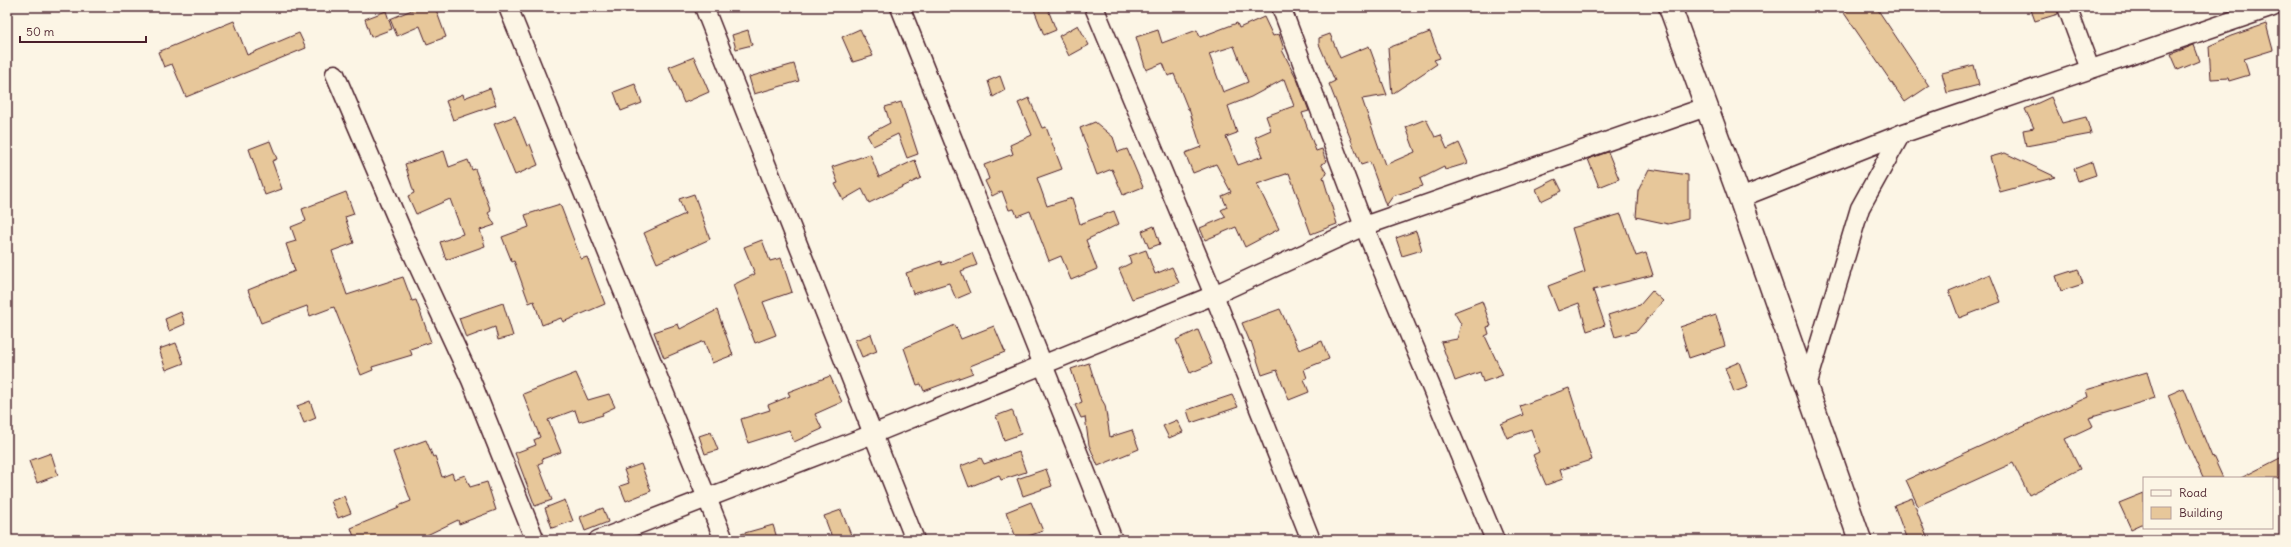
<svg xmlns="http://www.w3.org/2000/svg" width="2291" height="547" font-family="Delius,sans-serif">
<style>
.building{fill:#e7c79a;stroke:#4a1f2b;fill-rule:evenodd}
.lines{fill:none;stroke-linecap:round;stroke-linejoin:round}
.minor-casing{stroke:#4a1f2b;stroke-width:21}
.secondary-casing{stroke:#4a1f2b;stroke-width:25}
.minor{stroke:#fcf5e5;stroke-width:18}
.secondary{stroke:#fcf5e5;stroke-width:22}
</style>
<rect width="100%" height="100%" fill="#fcf5e5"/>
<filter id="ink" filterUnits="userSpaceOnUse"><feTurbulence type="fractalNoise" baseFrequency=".025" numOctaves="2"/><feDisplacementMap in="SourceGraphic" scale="8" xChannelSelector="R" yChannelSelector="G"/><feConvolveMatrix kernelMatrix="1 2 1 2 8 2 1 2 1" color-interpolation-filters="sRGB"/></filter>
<g filter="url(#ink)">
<!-- building -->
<g class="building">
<polygon points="419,7 435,7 446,37 427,44 420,26 397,36 390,19"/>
<polygon points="1033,7 1047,7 1056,30 1044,35"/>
<polygon points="1852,7 1876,7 1929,86 1905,102 1844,13"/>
<polygon points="2030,7 2057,7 2058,14 2035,21"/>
<polygon points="386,11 392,29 371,37 365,19"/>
<path d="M1264,17l9,19 6,-2 5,15 -2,1 15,29 12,32 -7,2 14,38 6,-2 4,13 -5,2 6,10 -4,3 14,47 -26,10 -22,-61 -32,11 22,45 -34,18 -9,-20 -31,13 -5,-12 26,-11 -5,-7 6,-3 -5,-11 9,-4 -15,-28 -23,9 -8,-20 16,-6 -12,-38h-1l-14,-35 -6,2 -5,-13 -17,7 -10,-33 22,-7 4,13 35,-13 3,7 37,-14 2,5zM1234,46l14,36 -25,10 -14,-38zM1284,79l10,27 -28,10 5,14 -16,7 8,19 -25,9 -12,-28 11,-4 -9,-27 23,-9z"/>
<polygon points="234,21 247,55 299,33 306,48 186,97 172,64 164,67 158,52"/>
<polygon points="2266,24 2273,50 2244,59 2249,75 2229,81 2228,78 2211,79 2209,46 2231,36"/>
<polygon points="1078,25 1089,45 1069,56 1059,36"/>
<polygon points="860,29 873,56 853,62 842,37"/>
<polygon points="748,30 752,45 736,49 732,35"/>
<polygon points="1430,32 1440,58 1434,60 1437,64 1392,94 1388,48"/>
<polygon points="1330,34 1340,58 1369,46 1387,95 1362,99 1385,165 1415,152 1406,127 1426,119 1435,137 1441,135 1447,149 1459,143 1468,163 1445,170 1444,167 1420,179 1423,186 1393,196 1386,206 1370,162 1361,165 1329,84 1335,81 1319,44 1319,38"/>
<polygon points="2194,45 2200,61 2178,70 2171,54"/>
<polygon points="694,57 709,92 684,103 669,67"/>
<polygon points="794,64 799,81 754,94 749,77"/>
<polygon points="1974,65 1979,85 1947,93 1942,73"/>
<polygon points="1000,76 1005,90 993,97 988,81"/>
<polygon points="635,84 642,103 621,111 614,92"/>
<polygon points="490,88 496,105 453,120 446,101 463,94 464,98"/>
<polygon points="2051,97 2062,123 2086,117 2091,134 2026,146 2023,130 2034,128 2025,109"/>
<polygon points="1029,98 1042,128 1046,127 1062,169 1037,178 1047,206 1072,198 1080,224 1114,211 1119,224 1086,240 1097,269 1071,280 1061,256 1049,261 1030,211 1017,216 1014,209 1009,210 1002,191 992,196 985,181 989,179 984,165 1013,154 1010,145 1032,135 1018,103"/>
<polygon points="901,102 918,154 907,158 898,134 873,146 867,135 890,123 885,107"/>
<polygon points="515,116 527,146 530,144 538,165 515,175 494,124"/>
<polygon points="1095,122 1113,137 1118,152 1127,149 1143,187 1123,195 1112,169 1097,175 1080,128"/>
<polygon points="270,141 277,159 272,161 282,189 265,195 249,149"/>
<polygon points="444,151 449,167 468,160 472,170 475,169 491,211 488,213 495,225 480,230 485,246 446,260 440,242 463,234 450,199 416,214 408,196 414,193 405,164"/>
<polygon points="1608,152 1619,179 1599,187 1588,159"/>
<polygon points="2005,153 2056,177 2000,192 1990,157"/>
<polygon points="870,154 879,177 915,160 921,178 869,203 862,189 843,200 835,184 838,183 832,167"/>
<polygon points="2092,162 2096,175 2078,181 2074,169"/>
<polygon points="1649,169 1688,175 1688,219 1668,224 1636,217 1638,191"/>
<polygon points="1556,179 1562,191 1541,201 1536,189"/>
<polygon points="346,192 354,214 345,217 354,243 332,251 347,295 403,277 412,301 416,300 431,342 410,349 412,355 372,367 373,370 361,375 334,307 310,316 307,306 261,323 248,290 295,271 286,244 296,241 291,227 306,221 302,209"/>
<polygon points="694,194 710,239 657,263 644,233 685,214 679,199"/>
<polygon points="560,204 581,259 587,257 605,304 563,322 561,318 542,325 534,301 529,303 514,261 512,262 502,237 529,227 525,215"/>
<polygon points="1621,214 1636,256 1646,253 1653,275 1593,290 1605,325 1587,331 1579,303 1558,311 1548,286 1585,272 1572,228"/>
<polygon points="1154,226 1160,244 1149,248 1142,231"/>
<polygon points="1416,231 1422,250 1402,256 1396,238"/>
<polygon points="762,240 770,261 781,258 792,292 763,302 776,335 755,343 733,285 755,274 744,247"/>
<polygon points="1146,250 1155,274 1172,267 1179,283 1132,299 1119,269 1131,263 1129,256"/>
<polygon points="972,253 977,265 961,271 970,293 956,299 949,283 913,294 906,273 941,261 942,265"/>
<polygon points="2078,269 2083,284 2061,291 2056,276"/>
<polygon points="1990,274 2001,302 1959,318 1949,291"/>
<polygon points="1652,291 1663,301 1637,331 1615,337 1608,315 1640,305"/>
<polygon points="1482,301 1491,326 1487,327 1489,334 1485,336 1503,375 1483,382 1480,372 1455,381 1441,342 1457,339 1461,324 1454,312"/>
<polygon points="503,303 513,336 498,340 495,327 466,338 459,318"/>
<polygon points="1280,309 1299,350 1322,341 1329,359 1304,369 1307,378 1304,379 1309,392 1289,400 1277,370 1262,375 1251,341 1250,342 1242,323"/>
<polygon points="717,310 733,355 712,363 704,341 664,358 654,332 678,324 680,329"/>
<polygon points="181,312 185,324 169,331 165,319"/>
<polygon points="1716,315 1725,346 1689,358 1680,327"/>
<polygon points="955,325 961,339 994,326 1005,352 970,366 973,373 924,391 921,384 917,385 904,348"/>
<polygon points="1198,330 1212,364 1190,373 1176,340"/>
<polygon points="871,334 877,351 862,357 855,340"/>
<polygon points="176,343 184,363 166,370 159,349"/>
<polygon points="1739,362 1748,387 1734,392 1725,368"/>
<polygon points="1089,363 1099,395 1105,405 1110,437 1132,430 1139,449 1098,466 1089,445 1085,417 1081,418 1075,405 1082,402 1071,369"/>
<polygon points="2147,372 2155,398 2089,418 2093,426 2065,439 2080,469 2029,495 2013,463 1918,506 1906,480 2088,397 2086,390"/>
<polygon points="576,373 588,400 609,394 615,407 602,413 603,415 579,422 575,410 548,420 561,452 542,459 543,462 538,464 552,500 535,506 515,453 536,445 534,440 540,437 523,394"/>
<polygon points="830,376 842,402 815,414 822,429 794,442 789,430 748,443 741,419 770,410 768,405 790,396 788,392"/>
<polygon points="1569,388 1592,460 1560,470 1563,479 1546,485 1533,455 1539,452 1531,429 1507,438 1501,424 1523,415 1520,406"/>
<polygon points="2184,388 2212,457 2213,456 2223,478 2203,478 2187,442 2168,395"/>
<polygon points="1232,395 1238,407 1191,423 1187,410"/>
<polygon points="310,401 316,418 304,423 297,406"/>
<polygon points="1012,410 1021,434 1004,440 996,416"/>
<polygon points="1177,420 1183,432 1169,438 1163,426"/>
<polygon points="711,432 718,450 705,454 699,436"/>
<polygon points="426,440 433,457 435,456 442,477 452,473 454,479 465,475 470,487 487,482 496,510 459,524 458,520 427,535 429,540 355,540 351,528 399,508 398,506 411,501 393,452"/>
<polygon points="1019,452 1026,472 1001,480 999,475 969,487 961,466 981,458 984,464"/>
<polygon points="51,453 58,475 37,483 29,461"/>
<polygon points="2284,456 2284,478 2241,478"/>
<polygon points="641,464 651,491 626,501 620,486 629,483 624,470"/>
<polygon points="1046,469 1052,486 1023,496 1017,479"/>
<polygon points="2144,493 2144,523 2131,529 2119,503"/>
<polygon points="344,496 351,513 338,518 331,501"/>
<polygon points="1912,498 1928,540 1907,540 1894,505"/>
<polygon points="565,500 573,521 552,528 545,508"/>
<polygon points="1031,502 1043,531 1017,540 1006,512"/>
<polygon points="603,508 608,522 585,531 580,517"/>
<polygon points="841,510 853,540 833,540 824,516"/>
<polygon points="773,525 777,538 770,540 735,540 734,536"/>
</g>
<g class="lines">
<defs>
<g id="minor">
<polyline points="508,7 724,540"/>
<polyline points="704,7 915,540"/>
<polyline points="900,7 1113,540"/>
<polyline points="1094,7 1214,295 1311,540"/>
<polyline points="1281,7 1364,226 1495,540"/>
<polyline points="2067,7 2090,69"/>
<polyline points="335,74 403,233 471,380 535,540"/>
<polyline points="1740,198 1901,134 2273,7"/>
<polyline points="1806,389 1860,208 1901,134"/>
<polyline points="598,540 873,434 1214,295 1364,226 1706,107"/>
</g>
<polyline id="secondary" points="1670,7 1740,198 1860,540"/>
</defs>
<!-- minor casing -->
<use href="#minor" class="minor-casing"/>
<!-- secondary casing -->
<use href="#secondary" class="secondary-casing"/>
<!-- minor -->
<use href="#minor" class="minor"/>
<!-- secondary -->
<use href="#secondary" class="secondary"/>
</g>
</g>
<!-- margin -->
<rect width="2291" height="547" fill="none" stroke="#fcf5e5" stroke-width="24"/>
<rect x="12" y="12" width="2267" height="523" fill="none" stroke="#4a1f2b" stroke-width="1.5" filter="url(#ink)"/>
<!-- legend -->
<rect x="2143" y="477" width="130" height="52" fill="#fcf5e5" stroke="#b59f9b"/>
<rect x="2151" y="490" width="20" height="6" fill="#fcf5e5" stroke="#b59f9b"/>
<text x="2179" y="497" font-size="12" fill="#4a1f2b">Road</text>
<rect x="2151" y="507" width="20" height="12" fill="#e7c79a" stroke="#b59f9b"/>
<text x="2179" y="517" font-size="12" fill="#4a1f2b">Building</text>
<!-- scale -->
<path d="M20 36v6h126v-6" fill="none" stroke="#4a1f2b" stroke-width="2"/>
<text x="26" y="36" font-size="12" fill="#4a1f2b" stroke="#fcf5e5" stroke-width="3" paint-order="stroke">50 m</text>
</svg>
